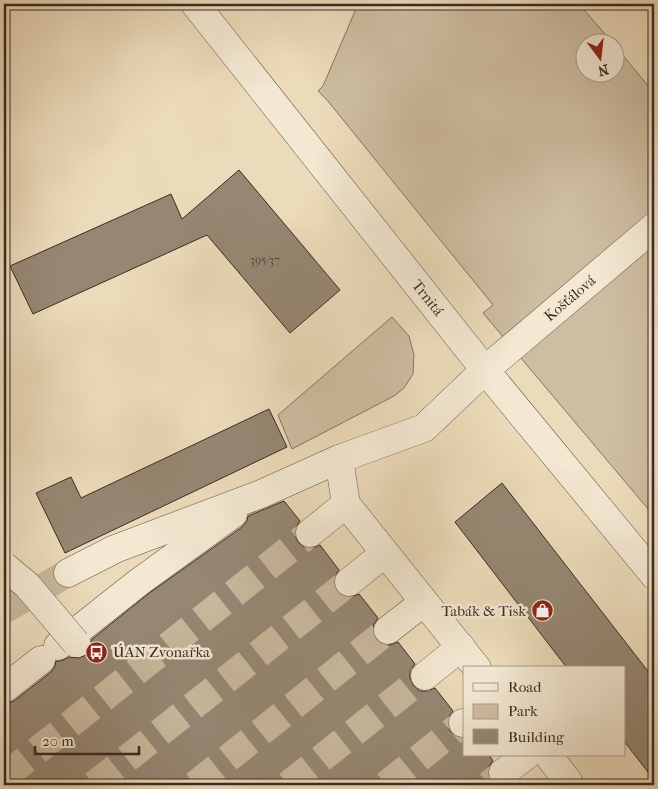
<svg xmlns="http://www.w3.org/2000/svg" width="658" height="789" font-family="'IM FELL French Canon',serif">
<style>
.green{fill:#cebda1;stroke:#847464}
.building{fill:#968773;stroke:#392b26}
.lines{fill:none;stroke-linecap:round;stroke-linejoin:round}
.minor-tunnel{stroke:#c8b89c;stroke-width:28;stroke-dasharray:28 14;stroke-linecap:butt}
.minor-casing{stroke:#66574b;stroke-width:29}
.minor{stroke:#f3e8d2;stroke-width:28}
.minor-bridge-casing{stroke:#66574b;stroke-width:29;stroke-linecap:butt}
.minor-bridge{stroke:#f3e8d2;stroke-width:28}
.labels{text-anchor:middle;dominant-baseline:central;stroke-width:5;stroke-linejoin:round;paint-order:stroke}
.number-label{font-size:12px;fill:#504239}
.street-label{font-size:15px;fill:#392b26;stroke:#f3e8d2}
.poi-label{font-size:15px;fill:#392b26;stroke:#f3e8d2;text-anchor:end}
</style>
<rect width="100%" height="100%" fill="#ecdbba"/>
<filter id="stains"><feTurbulence type="fractalNoise" baseFrequency=".004" numOctaves="4"/><feColorMatrix values="0 0 0 0 .2 0 0 0 0 .09 0 0 0 0 .02 0 0 0 .5 -.17"/></filter>
<radialGradient id="worn" r=".72"><stop offset=".6" stop-color="#630" stop-opacity="0"/><stop offset="1" stop-color="#630" stop-opacity=".3"/></radialGradient>
<!-- green -->
<g class="green">
<polygon points="358,4 579,4 612,42 586,42 586,72 616,72 616,47 654,93 654,516 483,313 493,305 327,100 318,91 323,86"/>
<polygon points="392,317 409,336 414,355 413,374 404,388 394,396 292,449 278,415"/>
</g>
<!-- building -->
<g class="building">
<polygon points="239,170 340,290 290,333 207,235 33,314 10,266 171,194 182,219"/>
<polygon points="269,409 287,447 65,553 36,493 71,477 81,498"/>
<polygon points="502,483 654,679 654,780 624,741 624,668 567,668 455,522"/>
<polygon points="284,501 300,521 295,528 295,535 298,542 305,548 313,548 320,545 339,570 334,577 334,584 337,591 344,597 352,597 359,594 378,618 374,624 373,632 376,640 382,644 390,645 398,642 415,664 410,671 410,678 413,685 420,691 428,691 435,688 453,711 449,716 447,723 449,730 455,736 464,739 464,755 489,755 493,761 489,766 487,774 490,782 494,785 4,785 4,704 7,704 14,701 51,672 55,666 56,661 61,661 69,657 79,658 86,655 91,648 91,640 148,594 242,527 247,521 248,516"/>
</g>
<g class="lines">
<!-- minor-tunnel -->
<g class="minor-tunnel">
<polyline points="4,610 68,573"/>
<polyline points="4,777 310,533"/>
<polyline points="94,785 349,582"/>
<polyline points="195,785 388,630"/>
<polyline points="288,785 425,676"/>
<polyline points="386,785 463,723"/>
<polyline points="489,785 503,773"/>
</g>
<defs>
<g id="minor">
<path id="s1" d="M195,4l290,366 169,205"/>
<polyline points="339,459 346,504 477,668"/>
<polyline points="310,533 346,504"/>
<path id="s2" d="M68,573l47,-24 146,-55 78,-35 85,-31 61,-58 169,-143"/>
<polyline points="349,582 385,553"/>
<polyline points="388,630 424,602"/>
<polyline points="58,646 139,582 233,514"/>
<polyline points="425,676 461,647"/>
<polyline points="4,689 41,660"/>
<polyline points="463,723 464,723"/>
<polyline points="548,755 567,780 570,785"/>
<polyline points="503,773 527,755"/>
</g>
</defs>
<!-- minor casing -->
<use href="#minor" class="minor-casing"/>
<!-- minor -->
<use href="#minor" class="minor"/>
<defs>
<polyline id="minor-bridge" points="4,566 27,585 76,643"/>
</defs>
<!-- minor-bridge casing -->
<use href="#minor-bridge" class="minor-bridge-casing"/>
<!-- minor-bridge -->
<use href="#minor-bridge" class="minor-bridge"/>
</g>
<!-- icons -->
<defs>
<symbol id="shop-disc" viewBox="-11 -11 22 22"><circle r="9.5" fill="#8f2418" stroke="#f3e8d2"/><path d="M-5-2.5h2.3a2.7 3.5 0 0 1 5.4 0H5L5.5 6h-11ZM-1.5-2.5h3a1.5 2.3 0 0 0-3 0Z" fill="#fff"/></symbol>
<symbol id="bus-disc" viewBox="-11 -11 22 22"><circle r="9.5" fill="#8f2418" stroke="#f3e8d2"/><path d="M-5-6H5V4H4V6H2V4H-2V6H-4V4H-5ZM-3.5-4V0h7V-4ZM-3.5 1.2v1.5H-2V1.2ZM2 1.2v1.5H3.5V1.2Z" fill="#fff"/></symbol>
</defs>
<g fill-rule="evenodd">
<use href="#shop-disc" x="530" y="598" width="25" height="25"/>
<use href="#bus-disc" x="84" y="640" width="25" height="25"/>
</g>
<g class="labels">
<!-- number labels -->
<g class="number-label">
<text x="265" y="260">395/37</text>
</g>
<!-- street labels -->
<g class="street-label">
<text stroke="none"><textPath href="#s1" startOffset="375">Trnitá</textPath></text>
<text stroke="none"><textPath href="#s2" startOffset="580">Košťálová</textPath></text>
</g>
<!-- poi labels -->
<g class="poi-label">
<text x="526" y="611">Tabák &amp; Tisk</text>
<text x="113" y="652" text-anchor="start">ÚAN Zvonařka</text>
</g>
</g>
<!-- margin -->
<rect width="658" height="789" fill="none" stroke="#ecdbba" stroke-width="20"/>
<rect x="5" y="5" width="648" height="779" fill="none" stroke="#392b26" stroke-width="2.5"/>
<rect x="10" y="10" width="638" height="769" fill="none" stroke="#392b26"/>
<!-- legend -->
<rect x="463" y="666" width="162" height="90" fill="#f3e8d2" stroke="#a99c8d"/>
<rect x="473" y="683" width="25" height="8" fill="#f3e8d2" stroke="#a99c8d"/>
<text x="508" y="692" font-size="15" fill="#392b26">Road</text>
<rect x="473" y="704" width="25" height="15" fill="#cebda1" stroke="#a99c8d"/>
<text x="508" y="716" font-size="15" fill="#392b26">Park</text>
<rect x="473" y="729" width="25" height="15" fill="#968773" stroke="#a99c8d"/>
<text x="508" y="742" font-size="15" fill="#392b26">Building</text>
<!-- north arrow -->
<g transform="translate(600 58) rotate(165)"><circle r="24" fill="#f3e8d2" stroke="#a99c8d"/>
<path d="M0-4L9 19L0 12L-9 19Z" fill="#8f2418"/>
<text y="-8" font-size="14" font-weight="bold" text-anchor="middle" fill="#392b26">N</text>
</g>
<!-- scale -->
<path d="M35 746v8h104v-8" fill="none" stroke="#392b26" stroke-width="2.5"/>
<text x="42" y="746" font-size="15" fill="#392b26" stroke="#f3e8d2" stroke-width="4" paint-order="stroke">20 m</text>
<rect width="100%" height="100%" filter="url(#stains)"/>
<rect width="100%" height="100%" fill="url(#worn)"/>
</svg>
